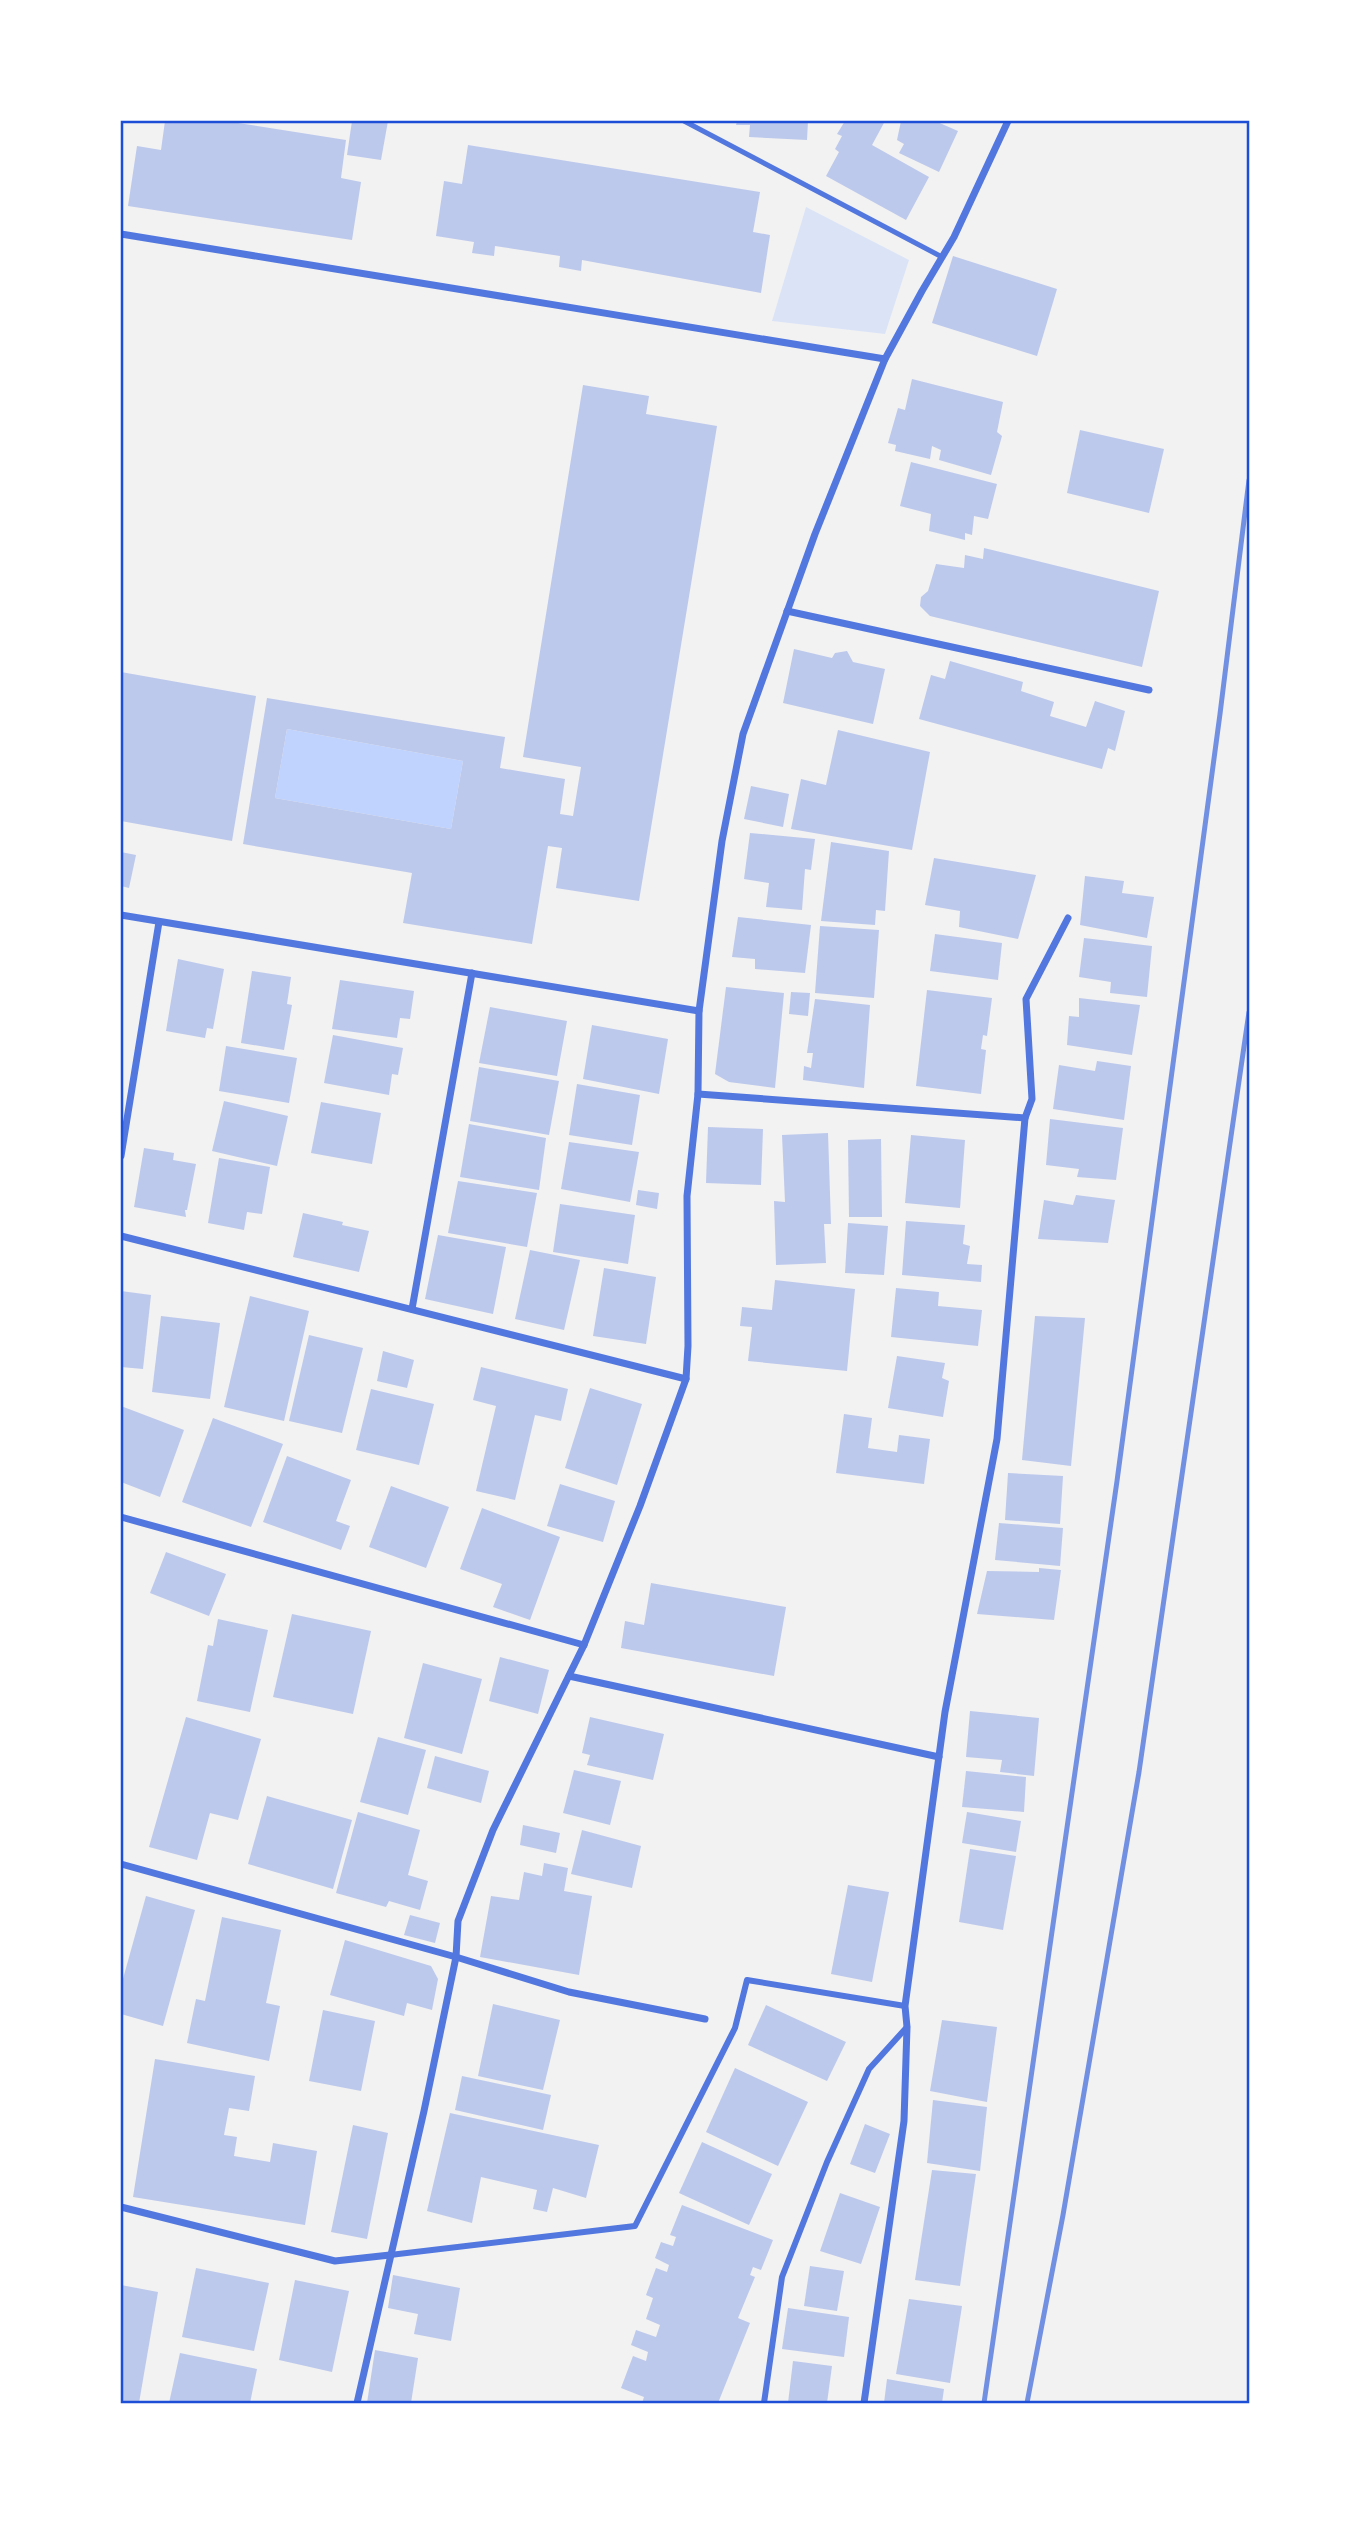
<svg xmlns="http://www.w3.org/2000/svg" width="1370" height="2524" font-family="Figtree,sans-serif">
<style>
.green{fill:#dbe4f7}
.water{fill:#bfd3fe}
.building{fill:#bdc9ec;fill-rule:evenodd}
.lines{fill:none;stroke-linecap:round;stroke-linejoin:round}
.service{stroke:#5277de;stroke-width:5}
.pedestrian{stroke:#5277de;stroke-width:6}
.minor{stroke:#5277de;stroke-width:7}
.rail{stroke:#7290e2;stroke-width:5}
.neatline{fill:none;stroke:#1d4ed8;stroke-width:2.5}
</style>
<rect width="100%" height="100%" fill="#f2f2f2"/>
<!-- green -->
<polygon class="green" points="806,207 909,260 885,334 772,321"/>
<!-- water -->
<polygon class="water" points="287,729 463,761 451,829 275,798"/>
<!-- building -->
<g class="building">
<polygon points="165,121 225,121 346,140 341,178 361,182 352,240 128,206 137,146 161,150"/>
<polygon points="352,121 388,121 381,160 347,155"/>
<polygon points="737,121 808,121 807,140 749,137 750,125 736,125"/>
<polygon points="845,121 885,121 872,145 929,177 906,220 826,176 839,152 835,149 842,136 837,134"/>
<polygon points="901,121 935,121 958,131 939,172 899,153 904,144 897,140"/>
<polygon points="468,145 760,192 753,232 770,235 761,293 582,260 581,271 559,267 560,256 495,246 494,256 472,253 474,242 436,236 444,181 462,184"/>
<polygon points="953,256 1057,289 1037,356 932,323"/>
<polygon points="912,379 1003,402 997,432 1002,436 991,475 939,460 941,450 932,446 930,459 895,451 896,445 888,443 898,408 905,410"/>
<path d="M583,385l66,11 -3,18 71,12 -78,475 -83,-13 6,-40 -14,-2 -16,98 -129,-21 9,-50 -169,-29 24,-146 238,39 -5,31 65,11 -5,35 13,2 8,-49 -58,-10zM287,729l176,32 -12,68 -176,-31z"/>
<polygon points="1080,430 1164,449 1149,513 1067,493"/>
<polygon points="911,462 997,484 988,519 974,516 972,535 965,533 965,540 929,531 931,514 900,506"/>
<polygon points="984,548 1159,591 1142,667 930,616 920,606 921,597 928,591 936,564 964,568 965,555 983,559"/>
<polygon points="794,649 832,658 835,653 847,651 853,662 885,669 873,724 783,703"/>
<polygon points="950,661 1023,682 1021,691 1054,702 1050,716 1086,727 1095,701 1125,711 1115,751 1108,748 1102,769 919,719 931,675 945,679"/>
<polygon points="121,672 256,696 232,841 121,821"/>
<polygon points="838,730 930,752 912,850 791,829 801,779 826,785"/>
<polygon points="751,786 789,794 783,827 744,819"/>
<polygon points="750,833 815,839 811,870 805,869 802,910 766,907 769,883 744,879"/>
<polygon points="831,842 889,851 885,911 876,910 875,925 821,921"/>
<polygon points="121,852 136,855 129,888 121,886"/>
<polygon points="934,858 1036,875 1018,939 959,927 960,911 925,905"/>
<polygon points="1085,876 1124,881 1122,893 1154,897 1147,938 1080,925"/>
<polygon points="738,917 811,925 805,973 755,969 755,959 732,957"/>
<polygon points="820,926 879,930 874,998 815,993"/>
<polygon points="935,934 1002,943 998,980 930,971"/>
<polygon points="1084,938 1152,946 1147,997 1110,993 1111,982 1079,977"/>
<polygon points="178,959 224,969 213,1029 207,1028 205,1038 166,1031"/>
<polygon points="252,971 291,977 287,1004 292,1005 284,1050 241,1043"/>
<polygon points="340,980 414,991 410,1019 400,1018 397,1038 332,1029"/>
<polygon points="726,987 784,993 775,1088 729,1082 715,1074"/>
<polygon points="927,990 992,998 987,1036 983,1035 981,1049 986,1050 981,1094 916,1086"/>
<polygon points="791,992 810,993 808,1016 789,1014"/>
<polygon points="1079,998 1140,1005 1132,1055 1067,1045 1069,1016 1079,1017"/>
<polygon points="815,999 870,1005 864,1088 803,1080 804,1066 811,1068 813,1053 807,1053"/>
<polygon points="490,1007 567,1021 557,1076 479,1063"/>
<polygon points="592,1025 668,1039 659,1094 583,1079"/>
<polygon points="333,1035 403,1048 398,1075 392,1074 389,1095 324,1083"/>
<polygon points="226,1046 297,1058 289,1103 219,1091"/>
<polygon points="1097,1061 1131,1066 1124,1120 1053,1109 1059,1065 1095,1071"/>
<polygon points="479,1067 559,1081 549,1135 470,1121"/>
<polygon points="577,1084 640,1095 632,1145 569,1135"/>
<polygon points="224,1101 288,1116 277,1166 212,1151"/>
<polygon points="321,1102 381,1113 372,1164 311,1153"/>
<polygon points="1050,1119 1123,1128 1116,1180 1077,1177 1079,1169 1046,1165"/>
<polygon points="469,1124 546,1138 539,1190 460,1177"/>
<polygon points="708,1127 763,1129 761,1185 706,1183"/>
<polygon points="828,1133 831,1224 824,1224 826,1263 776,1265 774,1201 785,1202 782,1135"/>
<polygon points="911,1135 965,1140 960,1208 905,1203"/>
<polygon points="881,1139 882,1217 849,1217 848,1140"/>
<polygon points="569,1142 639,1152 630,1202 561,1189"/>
<polygon points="144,1148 174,1153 173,1160 196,1164 187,1210 185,1210 186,1217 134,1207"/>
<polygon points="219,1158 270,1167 262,1214 247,1212 244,1230 208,1223"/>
<polygon points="458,1181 537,1193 527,1247 448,1233"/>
<polygon points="638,1190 659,1193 657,1209 636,1205"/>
<polygon points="1076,1195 1115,1200 1108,1243 1038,1239 1044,1200 1073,1205"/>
<polygon points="560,1204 635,1215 628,1264 553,1252"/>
<polygon points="303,1213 343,1222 342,1225 369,1231 359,1272 293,1257"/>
<polygon points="906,1221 965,1225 963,1244 970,1246 967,1264 982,1265 981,1282 902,1275"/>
<polygon points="848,1223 888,1226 884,1275 845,1273"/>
<polygon points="438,1235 506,1247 493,1314 425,1299"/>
<polygon points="530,1250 580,1260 564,1330 515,1319"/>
<polygon points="604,1268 656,1277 646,1344 593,1336"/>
<polygon points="775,1280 855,1289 847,1371 748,1361 752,1327 740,1326 742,1307 772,1310"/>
<polygon points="896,1288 939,1292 938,1306 982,1310 978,1346 891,1337"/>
<polygon points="121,1291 151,1295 143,1369 121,1367"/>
<polygon points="250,1296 309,1311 284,1421 224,1407"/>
<polygon points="161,1316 220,1323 210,1399 152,1392"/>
<polygon points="1035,1316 1085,1318 1071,1466 1022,1460"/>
<polygon points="309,1335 363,1348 342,1433 289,1421"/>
<polygon points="383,1351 414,1360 407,1388 377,1381"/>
<polygon points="897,1356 945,1363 942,1378 949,1381 943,1417 888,1408"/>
<polygon points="481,1367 568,1389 561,1421 535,1415 515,1500 476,1491 496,1406 473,1400"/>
<polygon points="590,1388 642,1404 617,1485 565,1468"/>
<polygon points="371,1389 434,1404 419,1465 356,1450"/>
<polygon points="121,1406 184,1430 160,1497 121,1482"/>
<polygon points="844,1414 872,1418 868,1448 897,1452 899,1435 930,1439 924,1484 836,1473"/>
<polygon points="213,1418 283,1444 251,1527 182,1502"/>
<polygon points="287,1456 351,1480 336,1521 350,1526 341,1550 263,1522"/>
<polygon points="1008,1473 1063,1476 1060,1524 1005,1520"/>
<polygon points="560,1484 615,1501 603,1542 547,1526"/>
<polygon points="391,1486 449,1507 426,1568 369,1547"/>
<polygon points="482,1508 560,1537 530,1620 493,1607 502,1584 460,1569"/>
<polygon points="999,1523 1063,1528 1060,1566 995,1560"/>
<polygon points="166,1552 226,1574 209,1616 150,1593"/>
<polygon points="1039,1568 1061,1570 1054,1620 977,1614 987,1571 1039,1572"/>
<polygon points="651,1583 786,1607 774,1676 621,1648 625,1621 644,1625"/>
<polygon points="292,1614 371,1631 353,1714 273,1697"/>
<polygon points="218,1619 268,1630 250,1712 197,1701 208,1645 213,1646"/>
<polygon points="500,1657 549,1670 538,1714 489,1701"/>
<polygon points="423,1663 482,1679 462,1754 404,1738"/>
<polygon points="970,1711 1039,1718 1034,1776 1000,1772 1002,1760 966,1757"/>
<polygon points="186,1717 261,1739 238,1820 210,1813 197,1860 149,1847"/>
<polygon points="590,1717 664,1734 653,1780 587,1765 590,1755 582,1753"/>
<polygon points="378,1737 426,1750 408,1815 360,1802"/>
<polygon points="435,1756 489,1771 481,1803 427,1788"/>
<polygon points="574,1770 621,1781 610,1825 563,1813"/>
<polygon points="966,1771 1026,1777 1024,1812 962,1807"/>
<polygon points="267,1796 352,1820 333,1889 248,1864"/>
<polygon points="358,1812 420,1830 408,1875 428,1881 420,1910 389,1901 386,1907 336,1893"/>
<polygon points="967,1812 1021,1821 1016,1852 962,1843"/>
<polygon points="523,1825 560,1833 556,1853 520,1845"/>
<polygon points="582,1830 641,1846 632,1888 571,1874"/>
<polygon points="970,1849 1016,1856 1003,1930 959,1922"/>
<polygon points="544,1863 568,1868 564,1891 592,1896 579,1975 480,1957 491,1896 519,1900 524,1872 542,1876"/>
<polygon points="848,1885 889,1892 872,1982 831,1974"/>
<polygon points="146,1896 195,1910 163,2026 121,2014 121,1986"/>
<polygon points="410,1915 440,1923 435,1943 404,1935"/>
<polygon points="222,1917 281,1930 266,2003 280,2006 269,2061 187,2043 196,1999 205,2001"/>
<polygon points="345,1940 431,1966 438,1979 432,2010 407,2003 404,2016 330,1995"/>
<polygon points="493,2004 560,2020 543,2090 478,2076"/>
<polygon points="766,2005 846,2042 827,2081 748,2045"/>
<polygon points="323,2010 375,2021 361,2091 309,2081"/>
<polygon points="942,2020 997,2027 987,2102 930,2091"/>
<polygon points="155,2059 255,2076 249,2111 229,2108 224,2135 237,2137 234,2156 270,2162 273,2143 317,2151 305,2225 133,2197"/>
<polygon points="735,2068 808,2102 778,2166 706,2132"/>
<polygon points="462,2076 551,2095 543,2130 455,2110"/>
<polygon points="933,2100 987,2107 980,2171 927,2163"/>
<polygon points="450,2113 599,2145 586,2198 553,2188 547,2212 533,2209 537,2190 481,2177 472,2223 427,2211"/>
<polygon points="865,2124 890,2134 875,2173 850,2164"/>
<polygon points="353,2125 388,2133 367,2239 331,2232"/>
<polygon points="702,2142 772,2174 749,2225 679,2193"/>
<polygon points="932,2170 976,2174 960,2286 915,2280"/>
<polygon points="840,2193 880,2207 861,2264 820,2251"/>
<polygon points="682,2205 773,2240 761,2270 753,2267 750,2275 755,2277 738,2318 750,2323 718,2403 642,2403 644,2397 621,2388 633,2356 646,2361 648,2352 631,2345 636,2330 656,2337 660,2325 646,2319 653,2298 646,2295 656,2268 667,2272 669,2265 655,2258 661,2242 673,2246 676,2237 670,2235"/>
<polygon points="810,2266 844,2271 837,2311 804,2306"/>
<polygon points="196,2268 269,2283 254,2351 182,2337"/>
<polygon points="393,2275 460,2288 451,2341 414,2334 418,2314 388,2308"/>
<polygon points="295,2280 349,2291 332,2372 279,2360"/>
<polygon points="121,2285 158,2292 139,2403 121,2403"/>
<polygon points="909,2299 962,2306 950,2383 896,2374"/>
<polygon points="788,2308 849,2317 844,2357 782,2349"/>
<polygon points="375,2350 418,2358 411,2403 367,2403"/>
<polygon points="180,2353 257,2369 250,2403 169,2403"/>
<polygon points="793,2361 832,2366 827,2403 788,2403"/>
<polygon points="887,2379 944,2389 942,2403 884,2403"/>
</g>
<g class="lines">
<!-- service -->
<polyline class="service" points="684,121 942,257"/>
<!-- pedestrian -->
<g class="pedestrian">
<polyline points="390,2255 635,2226 735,2028 747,1980 905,2006"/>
<polyline points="764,2403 782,2277 827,2162 869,2069 907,2027"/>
</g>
<!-- minor -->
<g class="minor">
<polyline points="121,234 885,359"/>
<polyline points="787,611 1149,690"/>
<polyline points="121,915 699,1011"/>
<polyline points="698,1094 1025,1118 997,1439 945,1712 905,2006 907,2027 904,2121 864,2403"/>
<polyline points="1025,1118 1032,1099 1026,999 1068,918"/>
<polyline points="121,1156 159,922"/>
<polyline points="121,1236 686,1379"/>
<polyline points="412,1309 472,973"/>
<polyline points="121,1517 584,1645"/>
<polyline points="569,1676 939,1757"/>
<polyline points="121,1864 456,1957 569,1992 705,2019"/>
<polyline points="121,2207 335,2261 390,2255"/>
<polyline points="357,2403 424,2111 456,1957 458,1921 493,1830 584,1645 640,1506 686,1379 688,1346 687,1196 698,1094 699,1011 722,841 743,734 815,534 885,359 922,291 954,237 1008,121"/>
</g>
<!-- rail -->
<g class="rail">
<polyline points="984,2403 1117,1481 1220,714 1249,480"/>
<polyline points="1027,2403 1063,2215 1139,1772 1249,1012"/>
</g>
</g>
<!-- border -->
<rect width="1370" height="2524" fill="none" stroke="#ffffff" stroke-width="245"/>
<rect x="122" y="122" width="1126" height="2280" class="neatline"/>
</svg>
